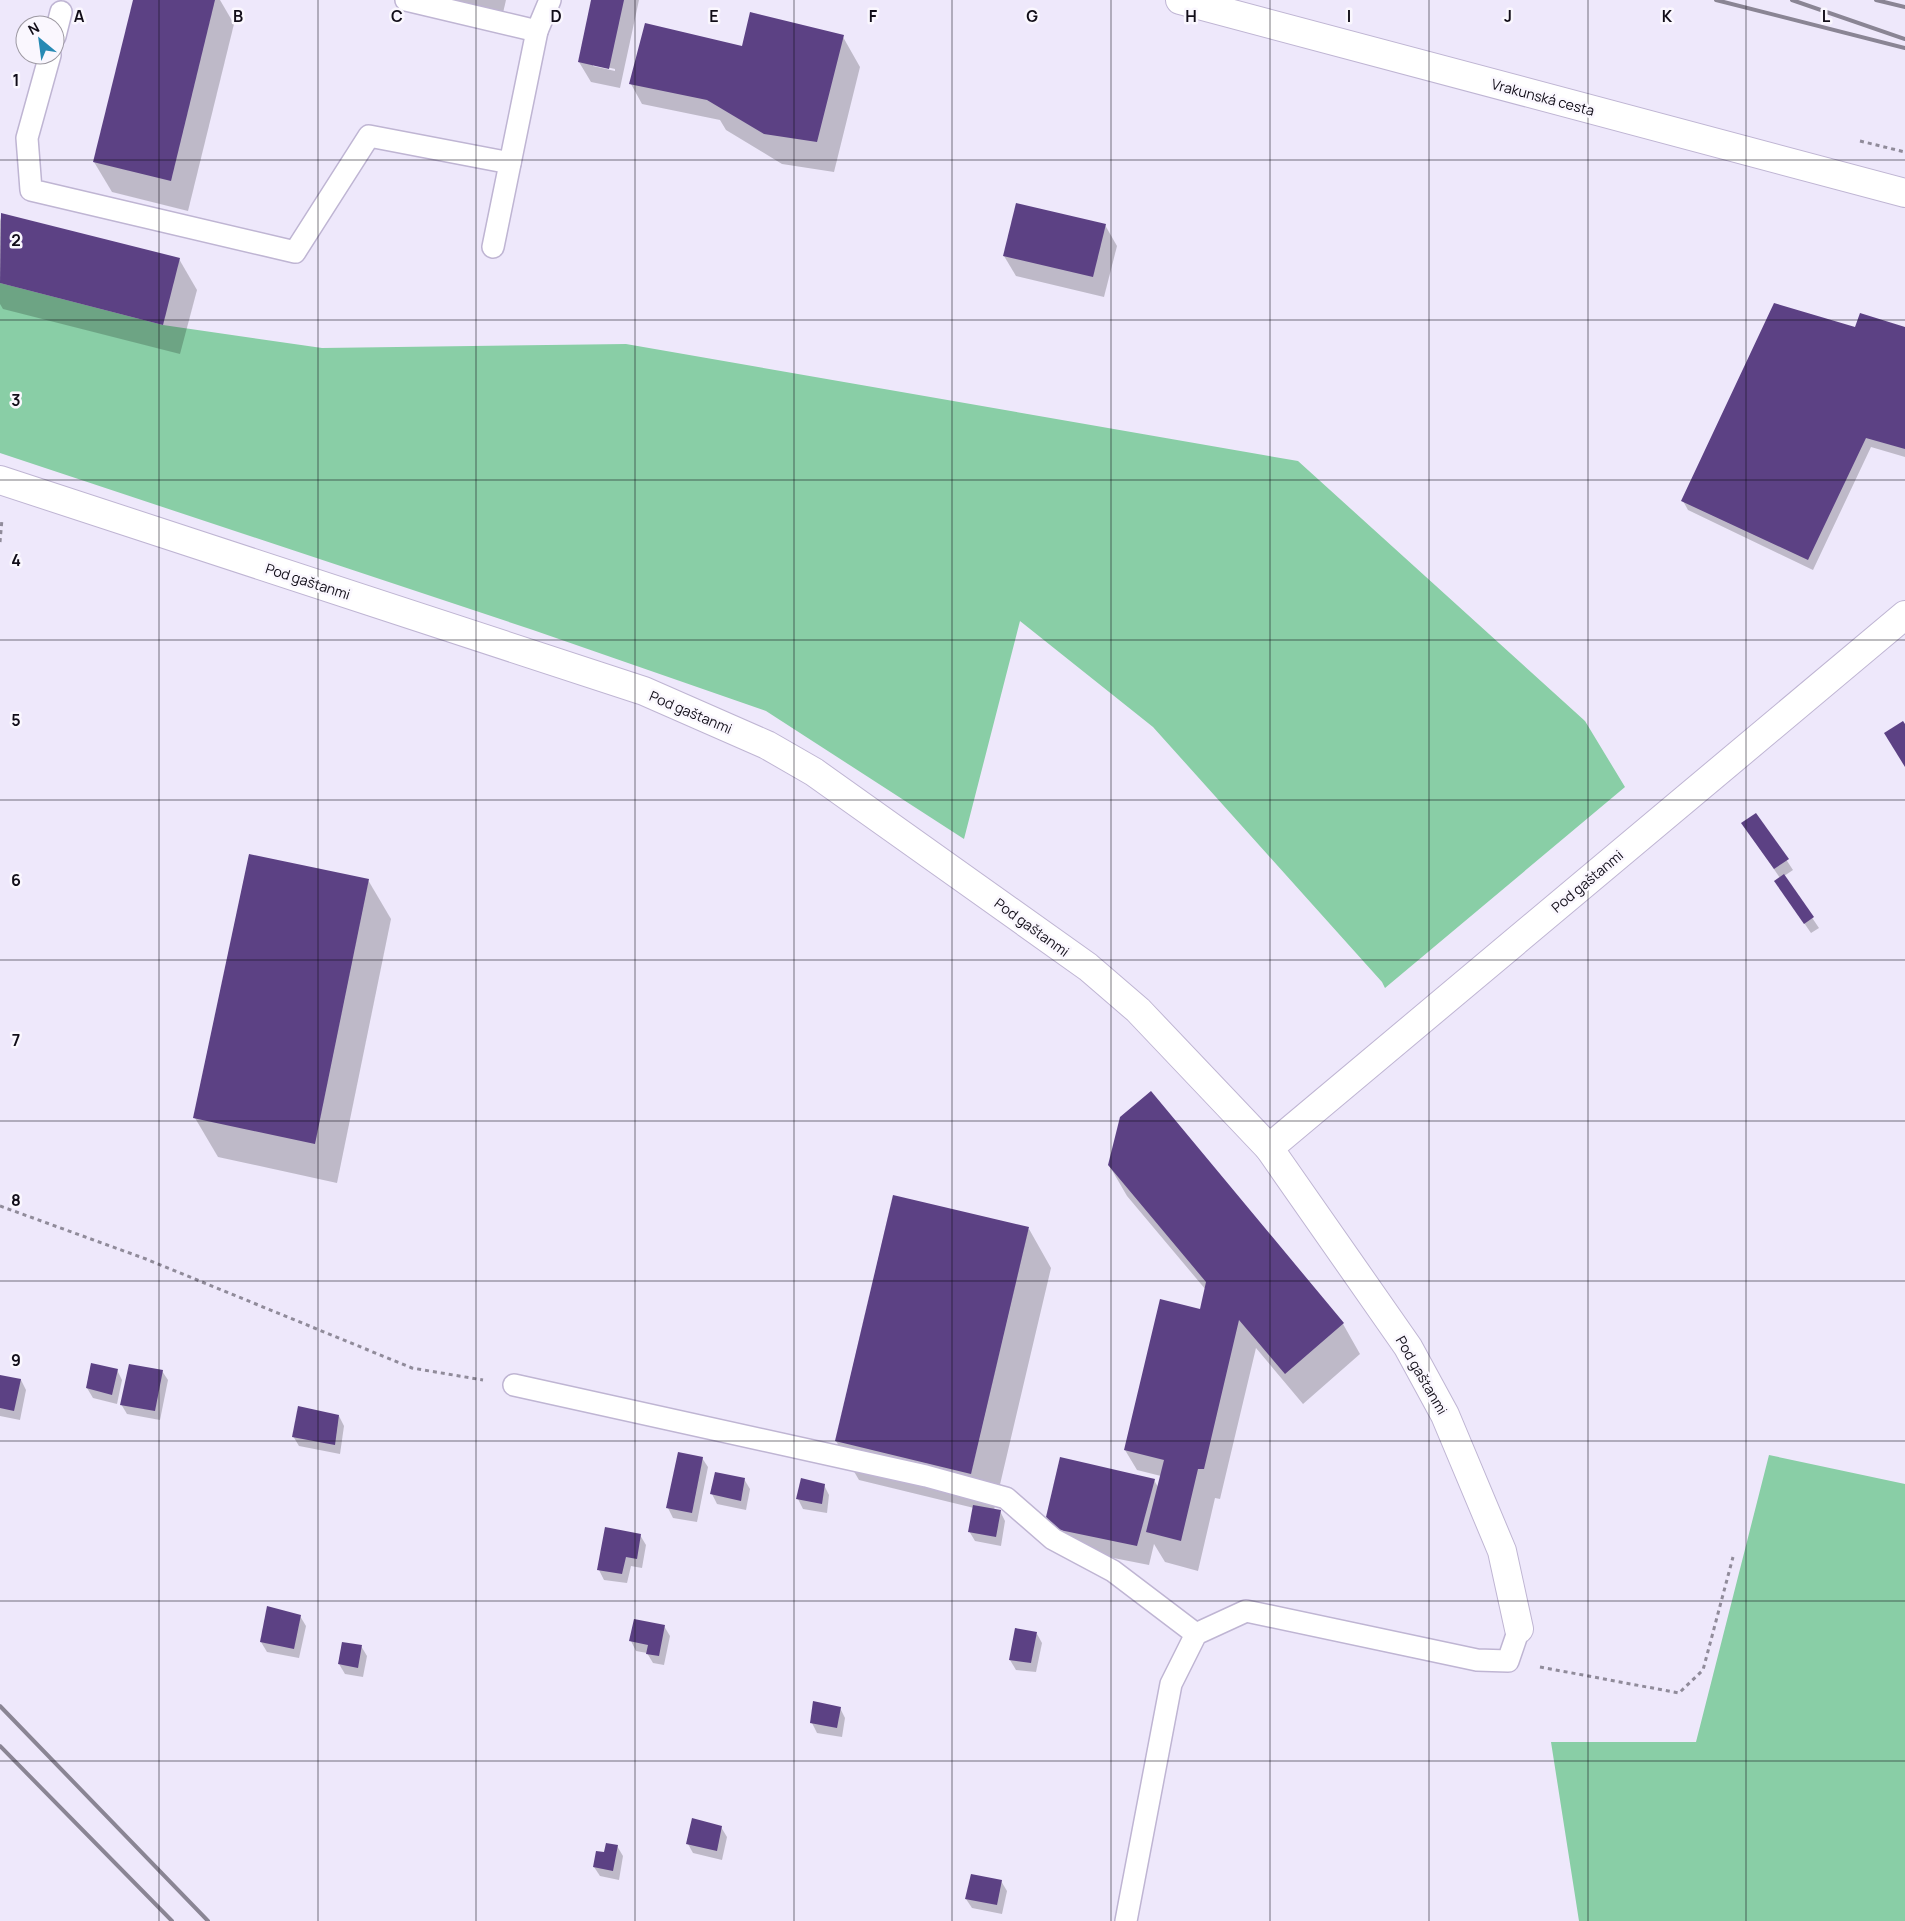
<svg xmlns="http://www.w3.org/2000/svg" width="1905" height="1921" font-family="Manrope,sans-serif">
<style>
.green{fill:#89cea6}
.shadow{fill:#0003;fill-rule:evenodd}
.building{fill:#5c4184}
.lines{fill:none;stroke-linecap:round;stroke-linejoin:round}
.service-casing{stroke:#bfb5d3;stroke-width:24}
.minor-casing{stroke:#bfb5d3;stroke-width:30}
.secondary-casing{stroke:#bfb5d3;stroke-width:30}
.path{stroke:#908b9a;stroke-width:3;stroke-dasharray:4 4;stroke-linecap:butt}
.service{stroke:#fff;stroke-width:21}
.minor{stroke:#fff;stroke-width:28}
.secondary{stroke:#fff;stroke-width:28}
.rail{stroke:#8a8594;stroke-width:4}
.grid{fill:none;stroke:#110d18;stroke-width:1;stroke-opacity:0.55}
.labels{text-anchor:middle;dominant-baseline:central;stroke-width:5;stroke-linejoin:round;paint-order:stroke}
.street-label{font-size:14px;fill:#110d18;stroke:#faf7fe}
.grid-label{font-size:16px;text-anchor:middle;font-weight:bold;fill:#110d18;stroke:#faf7fe;stroke-width:5;stroke-linejoin:round;paint-order:stroke}
</style>
<rect width="100%" height="100%" fill="#eee8fb"/>
<!-- green -->
<g class="green">
<polygon points="0,283 163,325 322,348 626,344 1298,461 1585,721 1625,787 1385,988 1382,982 1153,727 1020,621 964,839 766,711 533,630 0,453"/>
<polygon points="1769,1455 1905,1484 1905,1921 1579,1921 1551,1742 1696,1742"/>
</g>
<!-- shadow -->
<g class="shadow">
<polygon points="135,0 220,0 234,24 188,211 112,192 94,162"/>
<polygon points="452,0 506,0 503,13"/>
<path d="M593,0h46l-19,88 -29,-6 -12,-20zM593,64l22,5v2l-22,-5z"/>
<polygon points="843,37 860,67 834,172 782,164 726,130 720,120 642,104 631,84 742,47"/>
<polygon points="2,214 179,259 197,290 180,354 3,309 0,304 0,221"/>
<polygon points="1105,225 1117,246 1104,297 1016,276 1004,256"/>
<polygon points="1905,328 1905,457 1871,447 1813,570 1688,510 1683,501 1856,329"/>
<polygon points="1756,814 1793,870 1784,876 1819,928 1811,933 1782,891 1780,878 1743,824"/>
<polygon points="368,880 391,919 337,1183 218,1157 195,1118"/>
<polygon points="1109,1165 1343,1324 1360,1354 1303,1404 1256,1348 1220,1499 1215,1498 1198,1571 1165,1562 1154,1544 1149,1565 1068,1549 1047,1517 1154,1480 1158,1487 1161,1476 1137,1470 1125,1450 1200,1313 1206,1290 1127,1196"/>
<polygon points="1029,1229 1051,1268 994,1510 1000,1511 1005,1521 1001,1546 975,1541 969,1531 974,1508 859,1480 836,1441"/>
<polygon points="117,1370 122,1380 117,1404 93,1398 87,1388"/>
<polygon points="162,1371 168,1380 160,1420 127,1414 121,1404"/>
<polygon points="0,1376 21,1380 26,1390 20,1420 0,1416"/>
<polygon points="339,1416 344,1426 340,1454 299,1446 293,1436"/>
<polygon points="702,1458 708,1467 697,1522 673,1518 668,1508"/>
<polygon points="744,1479 750,1489 746,1510 717,1504 712,1494"/>
<polygon points="824,1485 829,1495 827,1513 803,1509 798,1499"/>
<polygon points="640,1535 646,1545 642,1568 631,1566 627,1583 604,1580 599,1570"/>
<polygon points="300,1616 306,1626 299,1658 267,1652 261,1642"/>
<polygon points="664,1626 670,1636 664,1665 653,1663 647,1653 636,1651 631,1641"/>
<polygon points="1037,1634 1042,1643 1036,1672 1016,1670 1010,1660"/>
<polygon points="361,1646 367,1656 363,1677 345,1674 339,1664"/>
<polygon points="840,1708 845,1718 842,1737 817,1733 812,1723"/>
<polygon points="721,1827 727,1837 722,1860 693,1853 688,1844"/>
<polygon points="617,1846 623,1856 619,1880 600,1876 594,1867"/>
<polygon points="1001,1881 1007,1891 1002,1914 972,1908 966,1899"/>
</g>
<!-- building -->
<g class="building">
<polygon points="133,0 215,0 171,181 93,162"/>
<polygon points="591,0 624,0 609,69 578,62"/>
<polygon points="750,12 844,35 817,142 764,134 707,100 629,84 645,23 742,46"/>
<polygon points="1016,203 1106,224 1093,277 1003,256"/>
<polygon points="1,213 180,258 163,325 0,283"/>
<polygon points="1774,303 1855,327 1860,313 1905,327 1905,449 1866,438 1808,560 1681,501"/>
<polygon points="1903,721 1905,724 1905,767 1884,733"/>
<polygon points="1756,813 1789,859 1774,869 1741,823"/>
<polygon points="249,854 369,879 315,1144 193,1118"/>
<polygon points="1784,874 1814,917 1804,924 1774,881"/>
<polygon points="1151,1091 1344,1323 1285,1374 1239,1320 1204,1469 1198,1469 1181,1541 1146,1532 1164,1460 1124,1450 1160,1299 1200,1309 1206,1282 1108,1165 1120,1117"/>
<polygon points="893,1195 1029,1227 971,1474 835,1441"/>
<polygon points="91,1363 118,1369 112,1395 86,1388"/>
<polygon points="129,1364 163,1370 155,1411 120,1405"/>
<polygon points="0,1375 21,1379 14,1411 0,1408"/>
<polygon points="298,1406 339,1415 335,1445 292,1437"/>
<polygon points="678,1452 703,1457 692,1513 666,1508"/>
<polygon points="1060,1457 1155,1479 1137,1546 1055,1529 1046,1517"/>
<polygon points="715,1472 745,1478 741,1501 710,1494"/>
<polygon points="801,1478 825,1484 822,1504 796,1499"/>
<polygon points="973,1505 1001,1510 996,1537 968,1532"/>
<polygon points="605,1527 641,1534 637,1559 626,1557 622,1574 597,1570"/>
<polygon points="267,1606 301,1615 294,1649 260,1642"/>
<polygon points="634,1619 665,1625 659,1656 646,1654 648,1645 629,1641"/>
<polygon points="1015,1628 1037,1632 1031,1663 1009,1660"/>
<polygon points="342,1642 362,1645 358,1668 338,1664"/>
<polygon points="813,1701 841,1707 837,1728 810,1723"/>
<polygon points="692,1818 722,1826 717,1851 686,1844"/>
<polygon points="606,1843 618,1845 613,1871 593,1867 596,1851 604,1852"/>
<polygon points="971,1874 1002,1880 997,1905 965,1899"/>
</g>
<g class="lines">
<defs>
<g id="service">
<polyline points="406,0 537,31 550,0"/>
<polyline points="55,36 61,12"/>
<polyline points="50,55 27,138 31,190 295,252 369,136 510,163"/>
<polyline points="493,247 537,31"/>
<polyline points="514,1385 926,1476 1006,1498 1053,1539 1113,1571 1196,1634"/>
<polyline points="1126,1921 1171,1684 1196,1634 1246,1611 1477,1660 1508,1661 1519,1629"/>
</g>
<g id="minor">
<polyline points="0,480 644,691 767,745 814,772 1088,967 1138,1010 1269,1148 1905,615"/>
<polyline points="1269,1148 1408,1347 1445,1415 1502,1551 1519,1629"/>
</g>
<polyline id="secondary" points="1180,0 1905,193"/>
</defs>
<!-- service casing -->
<use href="#service" class="service-casing"/>
<!-- minor casing -->
<use href="#minor" class="minor-casing"/>
<!-- secondary casing -->
<use href="#secondary" class="secondary-casing"/>
<!-- path -->
<g class="path">
<polyline points="1860,141 1905,152"/>
<polyline points="0,542 2,519"/>
<polyline points="0,1206 146,1259 412,1368 483,1380"/>
<polyline points="1540,1667 1679,1693 1703,1670 1733,1557"/>
</g>
<!-- service -->
<use href="#service" class="service"/>
<!-- minor -->
<use href="#minor" class="minor"/>
<!-- secondary -->
<use href="#secondary" class="secondary"/>
<!-- rail -->
<g class="rail">
<polyline points="1716,0 1905,48"/>
<polyline points="1792,0 1905,39"/>
<polyline points="1876,0 1905,7"/>
<polyline points="0,1706 208,1921"/>
<polyline points="0,1746 172,1921"/>
</g>
</g>
<!-- grid -->
<path class="grid" d="M159,0v1921M318,0v1921M476,0v1921M635,0v1921M794,0v1921M952,0v1921M1111,0v1921M1270,0v1921M1429,0v1921M1588,0v1921M1746,0v1921M0,160h1905M0,320h1905M0,480h1905M0,640h1905M0,800h1905M0,960h1905M0,1121h1905M0,1281h1905M0,1441h1905M0,1601h1905M0,1761h1905"/>
<g class="labels">
<!-- street labels -->
<g class="street-label">
<text transform="translate(1543 97) rotate(15)">Vrakunská cesta</text>
<text transform="translate(308 581) rotate(18)">Pod gaštanmi</text>
<text transform="translate(691 712) rotate(23)">Pod gaštanmi</text>
<text transform="translate(1587 881) rotate(-40)">Pod gaštanmi</text>
<text transform="translate(1032 927) rotate(36)">Pod gaštanmi</text>
<text transform="translate(1422 1375) rotate(60)">Pod gaštanmi</text>
</g>
</g>
<g class="grid-label">
<text x="79" y="22">A</text>
<text x="238" y="22">B</text>
<text x="397" y="22">C</text>
<text x="556" y="22">D</text>
<text x="714" y="22">E</text>
<text x="873" y="22">F</text>
<text x="1032" y="22">G</text>
<text x="1191" y="22">H</text>
<text x="1349" y="22">I</text>
<text x="1508" y="22">J</text>
<text x="1667" y="22">K</text>
<text x="1826" y="22">L</text>
<text x="16" y="86">1</text>
<text x="16" y="246">2</text>
<text x="16" y="406">3</text>
<text x="16" y="566">4</text>
<text x="16" y="726">5</text>
<text x="16" y="886">6</text>
<text x="16" y="1046">7</text>
<text x="16" y="1206">8</text>
<text x="16" y="1366">9</text>
</g>
<!-- north arrow -->
<g transform="translate(40 40) rotate(331)"><circle r="24" fill="#faf7fe" stroke="#9d99a2"/>
<path d="M0-4L9 19L0 12L-9 19Z" fill="#278ab4"/>
<text y="-8" font-size="14" font-weight="bold" text-anchor="middle" fill="#110d18">N</text>
</g>
</svg>
